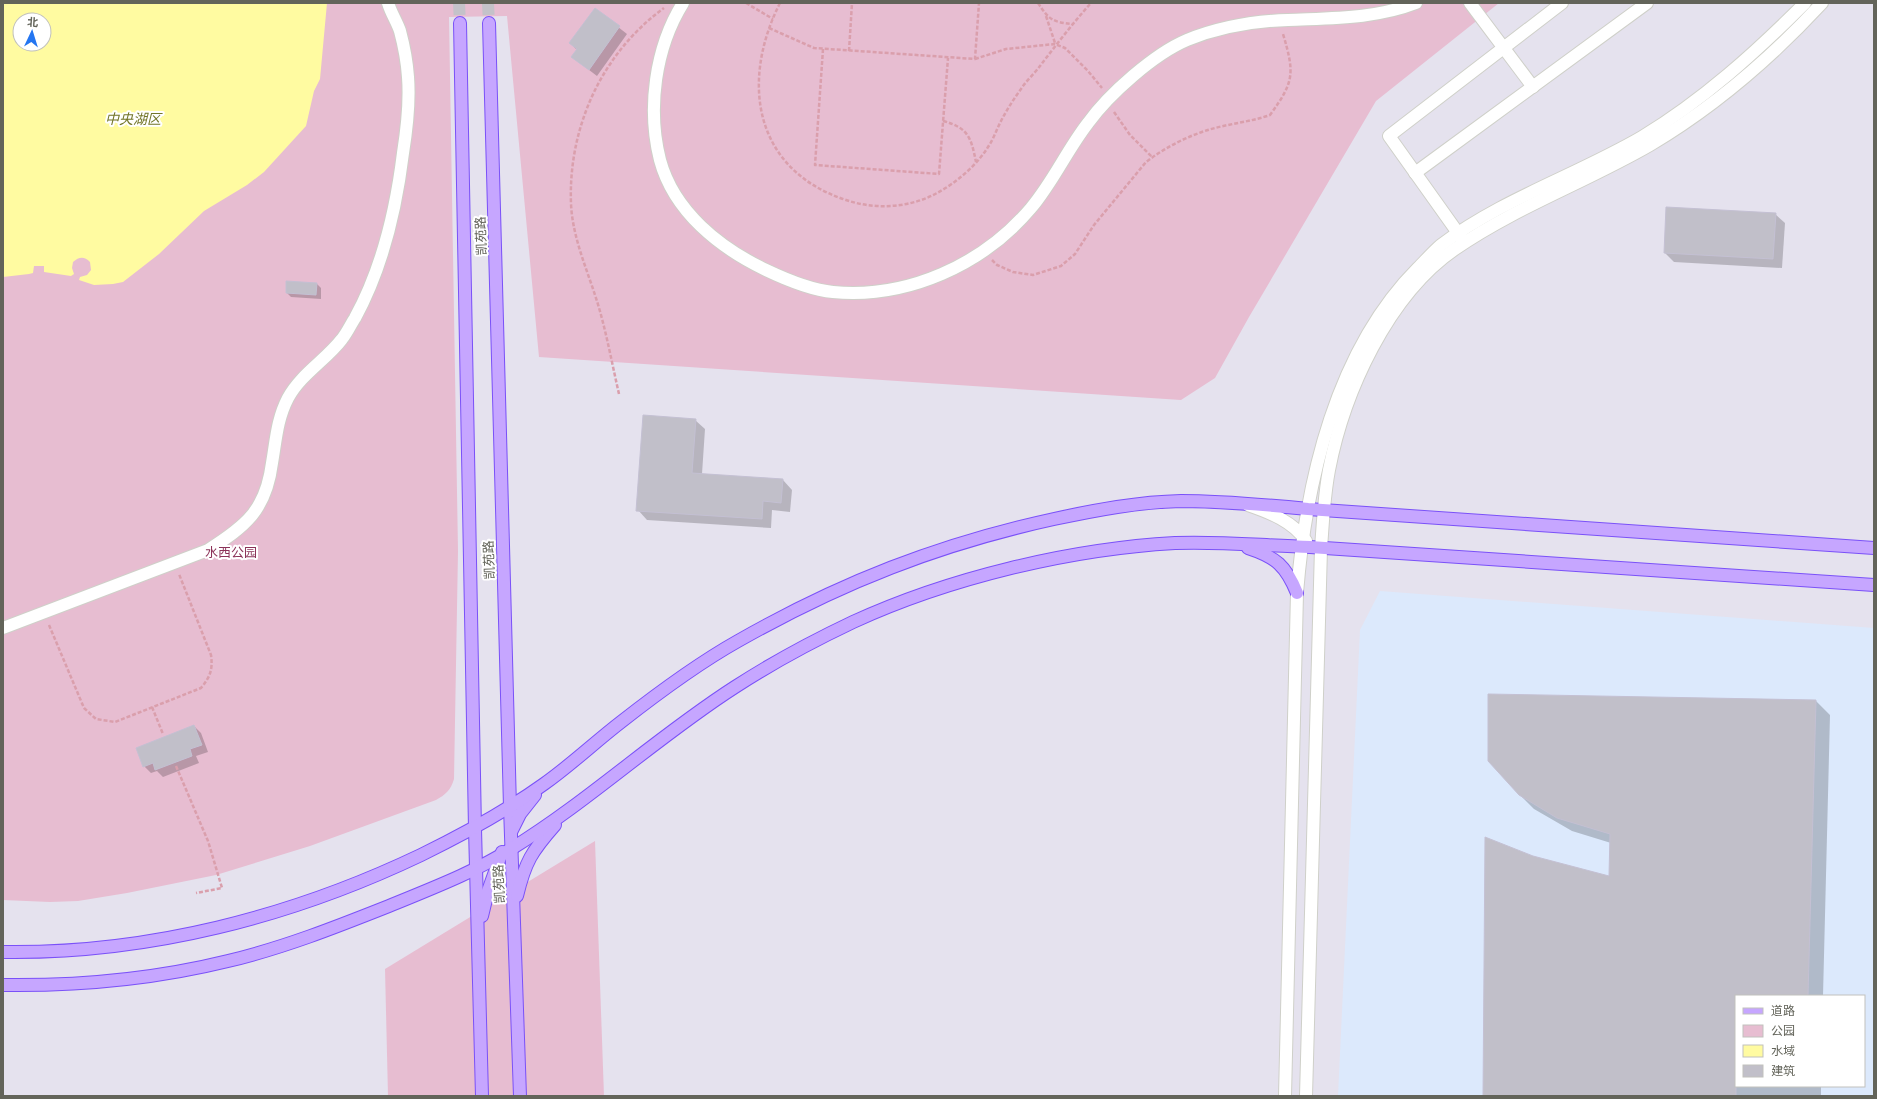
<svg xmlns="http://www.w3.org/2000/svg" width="1877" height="1099" font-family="'Roboto Condensed','Noto Sans SC',sans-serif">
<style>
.medical{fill:#dce9fc;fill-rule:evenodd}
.green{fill:#e7bdd1;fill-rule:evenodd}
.water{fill:#fffba1;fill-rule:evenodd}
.shadow{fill:#0003}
.building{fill:#c1bfc9;stroke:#c4c0d3}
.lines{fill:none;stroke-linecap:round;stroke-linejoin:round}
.major-tunnel{stroke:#c4c2c9;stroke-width:12;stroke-dasharray:12 6;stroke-linecap:butt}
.minor-casing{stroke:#cfd0c9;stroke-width:14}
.major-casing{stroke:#7a51f8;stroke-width:14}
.path{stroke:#da9fac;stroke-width:2.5;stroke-dasharray:4 2;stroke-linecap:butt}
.minor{stroke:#fff;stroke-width:12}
.major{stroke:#c6a6ff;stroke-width:12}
.labels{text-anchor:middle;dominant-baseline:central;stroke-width:4;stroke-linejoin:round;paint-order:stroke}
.street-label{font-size:13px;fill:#63645a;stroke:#fff}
.park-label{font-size:13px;fill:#8b3258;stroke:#fff}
.water-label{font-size:14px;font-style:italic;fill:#737629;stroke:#fff}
</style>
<rect width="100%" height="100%" fill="#e5e2ee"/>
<!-- medical -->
<path class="medical" d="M1380,591l494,37v468h-536l22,-466zM1736,996h128v90h-128z"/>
<!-- green -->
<g class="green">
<path d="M3,3h1496l-123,98 -127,216 -34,61 -34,22 -642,-43 -32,-341 -58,1 9,534 -4,228c-3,11 -9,16 -18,21l-126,46 -94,29 -89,18 -49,8 -28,1 -47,-2zM20,20h24v24h-24z"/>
<polygon points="595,841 604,1096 388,1096 385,969"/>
</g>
<!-- water -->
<path class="water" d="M3,3h324l-7,76 -6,12 -8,35 -42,46 -17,13 -43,26 -45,43 -36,28 -10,2 -19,1 -15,-5 1,-3 7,-2 4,-5 -1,-8c-6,-6 -11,-5 -17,0l-1,6 2,6 -3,2 -27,-4v-6h-10l-1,7 -4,1 -26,3zM20,20h24v24h-24z"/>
<!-- shadow -->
<g class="shadow">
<polygon points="595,9 627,34 597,76 572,57 577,50 570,43"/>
<polygon points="1775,214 1785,223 1782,268 1674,262 1665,253"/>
<polygon points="317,284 321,288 321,299 291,297 287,293"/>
<polygon points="695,420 705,429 702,474 783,480 792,490 790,512 772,510 771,528 647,520 638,510"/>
<polygon points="1816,701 1830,715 1823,996 1736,996 1736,1086 1821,1086 1821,1096 1484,1096 1532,857 1610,877 1611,843 1572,831 1534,809 1520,795"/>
<polygon points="194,726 201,733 208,752 196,756 199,763 163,777 157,771 151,773 144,766"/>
</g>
<!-- building -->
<g class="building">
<polygon points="595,8 620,26 589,70 571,57 577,49 569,43"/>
<polygon points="1666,207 1776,213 1773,259 1664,253"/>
<polygon points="286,281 317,283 316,295 286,293"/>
<polygon points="643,415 696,419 692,473 783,479 781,503 763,501 762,519 636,511"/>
<polygon points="1488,694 1816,700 1808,996 1736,996 1736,1096 1483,1096 1485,837 1533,856 1609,876 1610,834 1557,818 1519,795 1488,761"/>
<polygon points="194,725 202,745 190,749 192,756 155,770 153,763 143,767 136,748"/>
</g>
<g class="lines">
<!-- major-tunnel -->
<g class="major-tunnel">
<polyline points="459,3 460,23"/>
<polyline points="488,3 489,23"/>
</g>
<defs>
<g id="minor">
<path d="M683,3c-28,45 -36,106 -23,157 14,52 60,88 106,110 21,10 45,20 67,22 74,7 150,-27 198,-84 22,-26 36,-58 57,-85 21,-29 66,-69 99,-83 32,-13 66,-19 101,-20 43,-2 87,-1 128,-17"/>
<polyline points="1470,3 1533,87"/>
<polyline points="1415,173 1647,3"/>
<polyline points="1463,240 1389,136 1562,3"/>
<path d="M1248,505c21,7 46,17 58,36"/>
<path d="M3,628l205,-78c38,-24 58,-40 64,-87 4,-23 5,-44 16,-65 13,-24 38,-38 54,-59 5,-6 9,-15 13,-21 28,-51 41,-108 48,-165 4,-25 7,-50 5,-76 -1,-15 -4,-31 -8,-46 -3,-9 -9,-18 -12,-28"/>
<path d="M1285,1096l12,-503c9,-112 39,-243 121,-325 7,-7 15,-16 23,-23 61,-46 136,-70 201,-108 61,-37 113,-84 163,-134"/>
<path d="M1306,1096l15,-548c2,-26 3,-52 8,-78 15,-78 59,-175 126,-221 61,-42 131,-67 195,-104 64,-38 121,-87 172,-142"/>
</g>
<g id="major">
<polyline points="460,23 475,829 482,1096"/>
<polyline points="489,23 510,807 520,1096"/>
<path d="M1248,548c28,9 38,18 49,45"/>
<polyline points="511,832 520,814 535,795"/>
<path d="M517,896c8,-34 15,-45 38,-71"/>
<polyline points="482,916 488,891 502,852"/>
<path d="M3,952c145,2 288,-35 418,-97 43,-21 84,-43 123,-71 27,-19 51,-42 77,-62 37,-29 76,-58 117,-81 102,-58 201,-97 316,-122 42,-9 84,-17 127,-18 43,0 85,4 127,8l566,39"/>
<path d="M3,985c75,1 152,-6 225,-24 55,-13 108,-34 161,-55 41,-17 84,-33 122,-57 78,-48 146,-112 224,-162 37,-24 78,-46 118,-65 96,-44 216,-73 322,-79 45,-2 90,3 135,4l564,38"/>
</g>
</defs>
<!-- minor casing -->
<use href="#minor" class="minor-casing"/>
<!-- major casing -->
<use href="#major" class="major-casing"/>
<!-- path -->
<g class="path">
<polyline points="746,3 773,19"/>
<path d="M780,3c-40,79 -26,167 66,197 29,10 64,8 91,-7 19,-10 40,-28 51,-46 5,-7 8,-16 12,-24 6,-12 13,-23 21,-34 5,-8 13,-15 19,-23 16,-21 33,-43 51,-63"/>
<path d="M1038,3c11,17 15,19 34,21"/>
<polyline points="1046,16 1055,43"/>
<polyline points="769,28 814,48 975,59 979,3"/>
<polyline points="823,49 815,165 939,174 948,58"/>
<polyline points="849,51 852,3"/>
<polyline points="975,59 1006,49 1055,44 1065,48 1088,71 1102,88"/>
<polyline points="1114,112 1130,135 1152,157"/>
<path d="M943,121c26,7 28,17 33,41"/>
<path d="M992,260l5,5 16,7 20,3 28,-9 14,-12 19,-29 52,-63c24,-18 51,-31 82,-37 14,-3 28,-5 42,-10 24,-33 25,-41 13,-81"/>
<path d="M619,394c-6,-26 -11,-53 -18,-79 -10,-38 -28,-72 -30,-111 -3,-77 31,-151 93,-196"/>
<path d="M49,625l35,83 12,11 19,3 86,-34c9,-11 12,-18 10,-33l-32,-81"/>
<polyline points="152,707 163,734"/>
<polyline points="176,766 208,841 222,888 196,893"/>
</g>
<!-- minor -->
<use href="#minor" class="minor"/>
<!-- major -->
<use href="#major" class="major"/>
</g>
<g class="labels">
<!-- street labels -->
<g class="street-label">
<text transform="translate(481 236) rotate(-92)">凯苑路</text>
<text transform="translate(489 560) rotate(-92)">凯苑路</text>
<text transform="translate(499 884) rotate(-93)">凯苑路</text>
</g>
<!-- park labels -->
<g class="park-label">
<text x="231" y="552">水西公园</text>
</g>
<!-- water labels -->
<g class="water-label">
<text x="133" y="119">中央湖区</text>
</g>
</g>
<!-- border -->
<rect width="1877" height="1099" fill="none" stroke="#63645a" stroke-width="8"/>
<!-- legend -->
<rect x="1735" y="995" width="130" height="92" fill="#ffffff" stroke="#c1c1bd"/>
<rect x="1743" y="1008" width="20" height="6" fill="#c6a6ff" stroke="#c1c1bd"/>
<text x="1771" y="1015" font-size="12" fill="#63645a">道路</text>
<rect x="1743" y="1025" width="20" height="12" fill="#e7bdd1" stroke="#c1c1bd"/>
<text x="1771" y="1035" font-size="12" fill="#63645a">公园</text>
<rect x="1743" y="1045" width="20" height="12" fill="#fffba1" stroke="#c1c1bd"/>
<text x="1771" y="1055" font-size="12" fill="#63645a">水域</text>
<rect x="1743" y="1065" width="20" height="12" fill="#c1bfc9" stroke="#c1c1bd"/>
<text x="1771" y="1075" font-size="12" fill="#63645a">建筑</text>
<!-- north arrow -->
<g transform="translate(32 32) rotate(4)"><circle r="19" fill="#ffffff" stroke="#c1c1bd"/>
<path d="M0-3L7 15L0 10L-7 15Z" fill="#2476f1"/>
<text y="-6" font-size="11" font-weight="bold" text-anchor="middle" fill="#63645a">北</text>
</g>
</svg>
